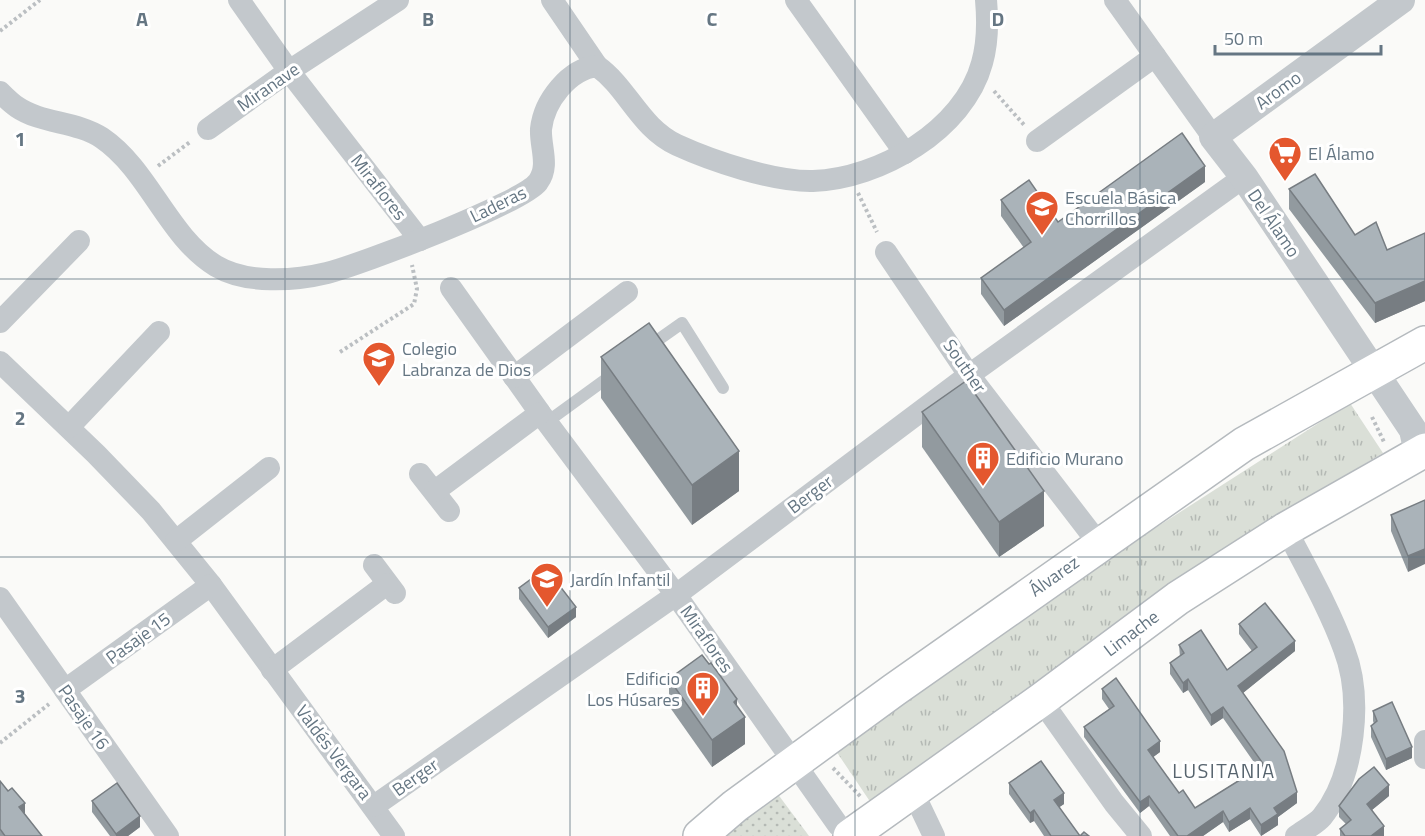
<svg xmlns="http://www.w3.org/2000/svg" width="1425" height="836" font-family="'Titillium Web',sans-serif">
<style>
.grass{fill:url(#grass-tufts)}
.park{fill:url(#park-dots)}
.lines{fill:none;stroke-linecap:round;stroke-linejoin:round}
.primary-casing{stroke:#b5babe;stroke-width:36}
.path{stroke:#bbbfc2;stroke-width:4;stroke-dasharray:3 3;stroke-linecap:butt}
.service{stroke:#c3c8cc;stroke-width:12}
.minor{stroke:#c3c8cc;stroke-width:22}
.tertiary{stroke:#c3c8cc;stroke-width:28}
.primary{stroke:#fff;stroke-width:33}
.wall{fill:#929a9f}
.shaded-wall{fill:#777d82}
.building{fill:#aab3b9;stroke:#777d82;stroke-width:1.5}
.grid{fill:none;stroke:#657683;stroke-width:1.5;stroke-opacity:0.55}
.labels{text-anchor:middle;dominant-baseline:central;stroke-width:6;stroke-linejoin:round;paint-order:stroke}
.street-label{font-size:18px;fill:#657683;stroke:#fff}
.poi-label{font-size:18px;fill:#657683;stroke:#fff;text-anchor:start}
.neighbourhood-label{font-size:20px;letter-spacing:1.5px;fill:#57646e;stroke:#fff}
.grid-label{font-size:20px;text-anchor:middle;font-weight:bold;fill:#657683;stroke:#fff;stroke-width:6;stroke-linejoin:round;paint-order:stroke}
</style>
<defs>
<pattern id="grass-tufts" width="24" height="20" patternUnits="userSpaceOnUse" patternTransform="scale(1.5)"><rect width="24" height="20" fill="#dadfd7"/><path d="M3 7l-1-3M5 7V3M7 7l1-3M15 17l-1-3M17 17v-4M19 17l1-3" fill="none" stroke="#b4b9b4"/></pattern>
<pattern id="park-dots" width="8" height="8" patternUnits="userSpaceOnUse" patternTransform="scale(1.5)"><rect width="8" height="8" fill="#dadfd7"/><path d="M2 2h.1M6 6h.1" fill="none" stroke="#b4b9b4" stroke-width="1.8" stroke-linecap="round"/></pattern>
</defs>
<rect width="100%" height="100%" fill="#fafaf8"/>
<!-- grass -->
<polygon class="grass" points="1350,403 1383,453 1273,518 871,803 836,751 1149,532"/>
<!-- park -->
<polygon class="park" points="777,793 809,836 726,836"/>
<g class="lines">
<defs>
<g id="primary">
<polyline points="700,836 735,806 894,690 1244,444 1425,343"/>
<polyline points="850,836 1041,700 1178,598 1286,529 1425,450"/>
</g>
</defs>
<!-- primary casing -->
<use href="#primary" class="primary-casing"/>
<!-- path -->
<g class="path">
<polyline points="0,31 40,0"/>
<polyline points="994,91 1025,126"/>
<polyline points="158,166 190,142"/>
<polyline points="858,193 877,232"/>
<polyline points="340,352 414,304 417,289 412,265"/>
<polyline points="1372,417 1384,442"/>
<polyline points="0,743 49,704"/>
<polyline points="833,768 861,797"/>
</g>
<!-- service -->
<g class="service">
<polyline points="648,347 682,323 723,388"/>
<polyline points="547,422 613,374"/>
</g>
<!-- minor -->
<g class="minor">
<polyline points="239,0 289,71 420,240"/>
<polyline points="552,0 597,66"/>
<polyline points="796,0 905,153"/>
<polyline points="1115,0 1213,137"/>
<path d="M0,92c5,5 11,11 17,15 25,17 59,14 85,31 47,32 66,99 114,128 30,18 78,15 111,7 32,-8 196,-70 211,-91 12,-16 2,-35 3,-53 3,-28 28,-60 56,-63 31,22 43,62 80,79 35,16 97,37 136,36 66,-2 151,-51 169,-118 6,-21 6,-41 4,-63"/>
<polyline points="208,129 289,71 398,0"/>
<polyline points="1037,141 1155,56"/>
<polyline points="886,252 969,375 1099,544"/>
<polyline points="451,288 540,413 676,595 838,825 853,834"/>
<polyline points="0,322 79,241"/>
<polyline points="0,362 96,454 151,511 211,585 394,836"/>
<polyline points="514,377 627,292"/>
<polyline points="69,427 159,332"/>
<polyline points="420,474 449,511"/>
<polyline points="435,491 540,413"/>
<path d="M1286,529c20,39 43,79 58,120 19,49 11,127 -22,168 -6,7 -18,13 -26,19"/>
<polyline points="176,541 269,468"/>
<polyline points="374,565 395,593"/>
<polyline points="0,598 168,836"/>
<polyline points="272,670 387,584"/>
<polyline points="65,690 211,585"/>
<polyline points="1041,700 1114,803 1141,836"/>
<polyline points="1425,741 1425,758"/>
<polyline points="913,792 934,836"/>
<polyline points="374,806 676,595 969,375 1244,177"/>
</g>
<!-- tertiary -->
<polyline class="tertiary" points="1401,0 1213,137 1244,177 1413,430 1418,453"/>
<!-- primary -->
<use href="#primary" class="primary"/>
</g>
<!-- wall -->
<g class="wall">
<polygon points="1205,182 1004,326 981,294 981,278 1024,248 1001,216 1001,200 1058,222"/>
<polygon points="1289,189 1355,235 1387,250 1425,233 1425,301 1375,323 1289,209"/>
<polygon points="601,357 739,491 692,525 601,398"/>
<polygon points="922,412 1044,526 999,557 922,447"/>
<polygon points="1425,500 1408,572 1391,531 1391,515"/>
<polygon points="519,588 576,617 548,638 519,599"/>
<polygon points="1239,624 1295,651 1243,693 1297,803 1278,817 1278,825 1261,836 1250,819 1229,832 1223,822 1203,836 1170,836 1149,806 1140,813 1084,737 1084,727 1109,709 1102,699 1102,689 1160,752 1153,757 1179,793 1195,808 1258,768 1223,718 1211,726 1188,690 1183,693 1170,674 1170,663 1180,657 1179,645 1227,670 1252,651 1239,634"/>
<polygon points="669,679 737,706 745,744 712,767 669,706"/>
<polygon points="1373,711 1412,758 1386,770 1371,737 1371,726 1374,724 1373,721"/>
<polygon points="0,781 25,814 42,836 0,836"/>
<polygon points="1009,783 1064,804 1059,807 1080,836 1044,836 1034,821 1030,823 1009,794"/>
<polygon points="1389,796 1372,810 1384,836 1340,836 1340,829 1346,824 1339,817 1339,806"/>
<polygon points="92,801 140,827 128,836 110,836 92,812"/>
</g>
<!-- shaded-wall -->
<g class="shaded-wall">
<polygon points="1205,166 1205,182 1004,326 1004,310"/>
<polygon points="1425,281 1425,301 1375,323 1375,303"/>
<polygon points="739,451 739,491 692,525 692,485"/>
<polygon points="1044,491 1044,526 999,557 999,522"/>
<polygon points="1425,549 1425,564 1408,572 1408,556"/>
<polygon points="576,607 576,617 548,638 548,627"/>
<polygon points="1295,641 1295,651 1238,697 1238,686"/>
<polygon points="1188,679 1188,690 1183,693 1183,683"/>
<polygon points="737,699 737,722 745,717 745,744 712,767 712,740 734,702"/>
<polygon points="1223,707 1223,718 1211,726 1211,715"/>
<polygon points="1160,741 1160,752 1148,761 1148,750"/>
<polygon points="1412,747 1412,758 1386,770 1386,759"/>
<polygon points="1389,785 1389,796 1367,814 1367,804"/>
<polygon points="1297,792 1297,803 1278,817 1278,825 1261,836 1261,825 1274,808"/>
<polygon points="1064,793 1064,804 1054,811 1054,800"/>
<polygon points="1149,796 1149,806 1140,813 1140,802"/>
<polygon points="25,803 25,814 19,807"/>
<polygon points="1250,808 1250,819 1229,832 1229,822"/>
<polygon points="1034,810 1034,821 1030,823 1030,813"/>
<polygon points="1223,811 1223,822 1203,836 1187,836"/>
<polygon points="140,816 140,827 128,836 116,836 116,834"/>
<polygon points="1384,826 1384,836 1371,836"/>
</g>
<!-- building -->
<g class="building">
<polygon points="1182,133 1205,166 1004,310 981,278 1031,242 1001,200 1029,180 1058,222"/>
<polygon points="1315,174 1355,235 1376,222 1387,250 1425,233 1425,281 1375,303 1289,189"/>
<polygon points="649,323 739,451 692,485 601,357"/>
<polygon points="966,381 1044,491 999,522 922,412"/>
<polygon points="1425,500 1425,549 1408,556 1391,515"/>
<polygon points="546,568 576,607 548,627 519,588"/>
<polygon points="1265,603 1295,641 1238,686 1284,751 1297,792 1274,808 1278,814 1261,825 1250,808 1229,822 1223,811 1187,836 1178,836 1149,796 1140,802 1084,727 1114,706 1102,689 1116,678 1160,741 1148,750 1179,793 1183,790 1195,808 1264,765 1223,707 1211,715 1188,679 1183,683 1170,663 1184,653 1179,645 1201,630 1227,670 1257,647 1239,624"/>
<polygon points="702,655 709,664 711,663 737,699 734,702 745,717 712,740 669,679"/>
<polygon points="1392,702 1412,747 1386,759 1371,726 1377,721 1373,711"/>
<polygon points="1041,761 1064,793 1054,800 1080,836 1051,836 1034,810 1030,813 1009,783"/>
<polygon points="1374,767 1389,785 1367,804 1384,826 1371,836 1345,836 1340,829 1351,820 1339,806 1359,779"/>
<polygon points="0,781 8,791 12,788 25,803 19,807 42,836 5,836 0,829"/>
<polygon points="117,783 140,816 116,834 92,801"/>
<polygon points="1084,832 1089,836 1080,836"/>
</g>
<!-- grid -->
<path class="grid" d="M285,0v836M570,0v836M855,0v836M1140,0v836M0,279h1425M0,557h1425"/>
<!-- icons -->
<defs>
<symbol id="supermarket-pin" viewBox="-11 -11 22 30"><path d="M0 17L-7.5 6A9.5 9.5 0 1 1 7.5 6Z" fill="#e4572e" stroke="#fff"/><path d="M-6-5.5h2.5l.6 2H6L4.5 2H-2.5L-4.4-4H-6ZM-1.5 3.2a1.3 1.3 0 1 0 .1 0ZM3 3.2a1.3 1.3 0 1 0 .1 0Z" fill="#fff"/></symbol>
<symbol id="school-pin" viewBox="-11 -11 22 30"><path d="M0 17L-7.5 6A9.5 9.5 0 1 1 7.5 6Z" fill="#e4572e" stroke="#fff"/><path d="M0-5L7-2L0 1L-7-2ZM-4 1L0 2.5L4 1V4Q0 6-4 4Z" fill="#fff"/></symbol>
<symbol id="building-pin" viewBox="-11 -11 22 30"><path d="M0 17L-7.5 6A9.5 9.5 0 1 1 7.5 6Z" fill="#e4572e" stroke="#fff"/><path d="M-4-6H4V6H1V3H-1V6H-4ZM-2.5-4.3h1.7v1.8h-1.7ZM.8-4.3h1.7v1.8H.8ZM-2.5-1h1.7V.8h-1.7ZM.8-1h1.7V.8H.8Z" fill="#fff"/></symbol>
</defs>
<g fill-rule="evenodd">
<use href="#supermarket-pin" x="1266" y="134" width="38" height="52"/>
<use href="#school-pin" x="1023" y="188" width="38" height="52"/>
<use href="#school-pin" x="360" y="339" width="38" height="52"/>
<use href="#building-pin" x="964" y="439" width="38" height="52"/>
<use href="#school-pin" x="528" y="560" width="38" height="52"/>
<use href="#building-pin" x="684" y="669" width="38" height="52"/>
</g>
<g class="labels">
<!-- street labels -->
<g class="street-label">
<text transform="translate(268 87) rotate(-35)">Miranave</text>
<text transform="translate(1278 90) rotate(-36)">Aromo</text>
<text transform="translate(379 187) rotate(52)">Miraflores</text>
<text transform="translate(498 204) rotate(-26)">Laderas</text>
<text transform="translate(1274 223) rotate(56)">Del Álamo</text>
<text transform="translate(965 366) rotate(55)">Souther</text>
<text transform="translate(810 494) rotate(-37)">Berger</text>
<text transform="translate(1054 576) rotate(-35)">Álvarez</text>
<text transform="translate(1131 633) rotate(-37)">Limache</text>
<text transform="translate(138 638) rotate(-36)">Pasaje 15</text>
<text transform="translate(707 639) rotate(55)">Miraflores</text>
<text transform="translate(84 717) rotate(55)">Pasaje 16</text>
<text transform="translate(334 752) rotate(53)">Valdés Vergara</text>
<text transform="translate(415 777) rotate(-35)">Berger</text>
</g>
<!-- poi labels -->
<g class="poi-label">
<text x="1308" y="153">El Álamo</text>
<text x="1065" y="197">Escuela Básica<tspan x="1065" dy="21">Chorrillos</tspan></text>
<text x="402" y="348">Colegio<tspan x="402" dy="21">Labranza de Dios</tspan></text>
<text x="1006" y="458">Edificio Murano</text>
<text x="570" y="579">Jardín Infantil</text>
<text x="680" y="678" text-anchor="end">Edificio<tspan x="680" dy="21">Los Húsares</tspan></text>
</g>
<!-- neighbourhood labels -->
<g class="neighbourhood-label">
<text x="1224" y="770">LUSITANIA</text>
</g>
</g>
<g class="grid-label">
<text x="142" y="26">A</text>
<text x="428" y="26">B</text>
<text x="712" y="26">C</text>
<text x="998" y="26">D</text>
<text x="20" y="146">1</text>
<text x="20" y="425">2</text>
<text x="20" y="703">3</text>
</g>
<!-- scale -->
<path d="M1215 45v9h166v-9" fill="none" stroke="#657683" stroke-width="3"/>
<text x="1224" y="45" font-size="18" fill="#657683" stroke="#ffffff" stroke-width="4.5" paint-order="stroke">50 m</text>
</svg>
